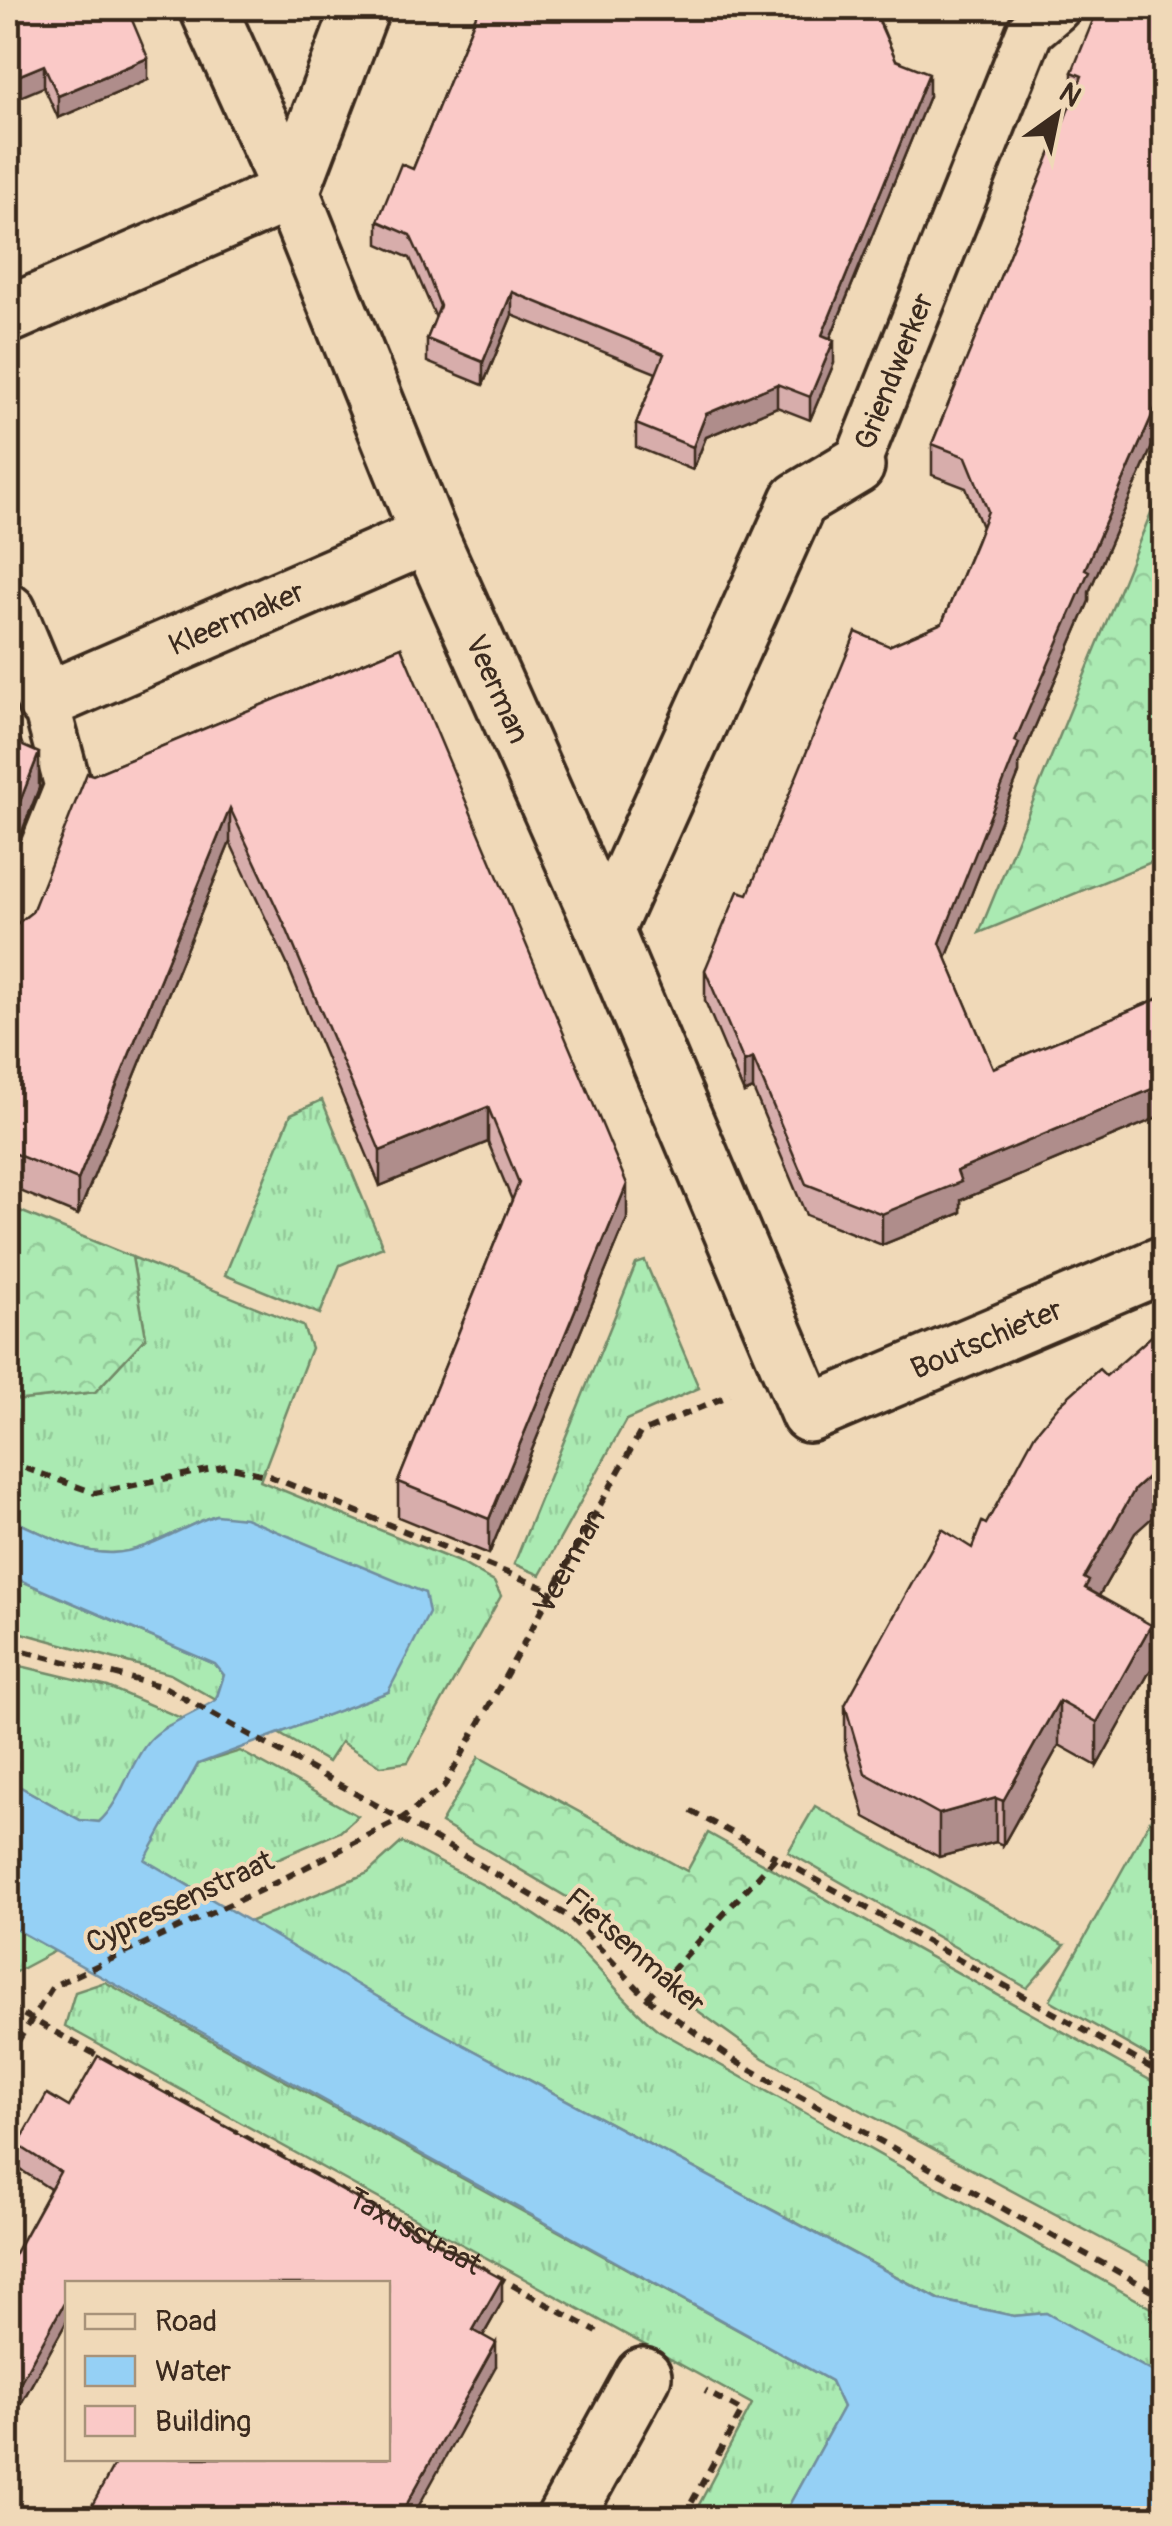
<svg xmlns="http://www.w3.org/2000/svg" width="1172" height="2526" font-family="Pangolin,sans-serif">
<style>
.grass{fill:url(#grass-tufts);stroke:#728a68;stroke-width:2.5}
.forest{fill:url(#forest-crowns);stroke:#728a68;stroke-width:2.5}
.water{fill:#95d0f5;stroke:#718e9f;stroke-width:2.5}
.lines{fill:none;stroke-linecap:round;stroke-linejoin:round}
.pedestrian-casing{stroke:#3b2a1e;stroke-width:52}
.minor-casing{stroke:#3b2a1e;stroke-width:62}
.path{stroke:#3b2a1e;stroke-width:6;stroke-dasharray:10 8;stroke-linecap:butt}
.pedestrian{stroke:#f0d9b8;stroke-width:45}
.minor{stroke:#f0d9b8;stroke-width:55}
.wall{fill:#d7adab;stroke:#3b2a1e;stroke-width:2.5}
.shaded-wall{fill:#af8d8b;stroke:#3b2a1e;stroke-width:2.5}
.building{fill:#fac9c7;stroke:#3b2a1e;stroke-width:2.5}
.labels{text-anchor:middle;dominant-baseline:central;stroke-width:8;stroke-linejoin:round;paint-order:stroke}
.street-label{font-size:30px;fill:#3b2a1e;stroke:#f0d9b8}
</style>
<defs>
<pattern id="grass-tufts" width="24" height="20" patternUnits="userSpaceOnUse" patternTransform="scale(2.5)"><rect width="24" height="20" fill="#aaeab2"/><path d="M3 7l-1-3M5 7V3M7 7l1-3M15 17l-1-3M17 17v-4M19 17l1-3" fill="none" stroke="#93c999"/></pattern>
<pattern id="forest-crowns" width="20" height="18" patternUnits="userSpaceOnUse" patternTransform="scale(2.5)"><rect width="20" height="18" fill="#aaeab2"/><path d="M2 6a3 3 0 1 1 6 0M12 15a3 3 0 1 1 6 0" fill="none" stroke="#93c999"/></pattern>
</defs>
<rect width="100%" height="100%" fill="#f0d9b8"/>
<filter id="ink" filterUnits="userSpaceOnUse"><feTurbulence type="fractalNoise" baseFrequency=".01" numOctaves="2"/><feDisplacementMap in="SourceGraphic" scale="20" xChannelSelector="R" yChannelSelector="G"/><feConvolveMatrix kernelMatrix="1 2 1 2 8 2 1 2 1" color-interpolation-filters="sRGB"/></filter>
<g filter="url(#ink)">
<!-- grass -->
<g class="grass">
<polygon points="322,1100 383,1247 340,1265 320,1314 225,1275 291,1114"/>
<path d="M132,1257l171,69 8,22 -51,133 201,82 33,19 7,14 -93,166 -27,4 -40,-24 -13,20 -50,-29 110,-41 -172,-177c-33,11 -69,37 -104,38 -35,1 -73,-22 -104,-35v-121l14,3 73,-8 51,-55z"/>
<polygon points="645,1261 699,1388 626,1420 540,1575 514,1564 636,1264"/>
<polygon points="8,1575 215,1664 224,1675 216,1700 170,1674 8,1629"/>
<polygon points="8,1663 108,1687 186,1720 165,1727 110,1812 99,1822 80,1820 8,1780"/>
<polygon points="240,1751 358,1816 340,1832 200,1892 144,1860 198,1764"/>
<polygon points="1164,1795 1164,2065 1050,2000"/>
<polygon points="815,1806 1064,1945 1065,1945 1027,1988 788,1852"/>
<path d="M402,1842c51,29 110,54 156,89 38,29 63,69 100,99l506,285v63l-118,-65 -32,3 -73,-16 -524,-280 -168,-98 119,-49z"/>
<polygon points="8,1925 55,1951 8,1976"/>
<polygon points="105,1982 831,2381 843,2407 782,2518 692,2518 752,2404 65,2026 75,1992"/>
</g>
<!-- forest -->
<g class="forest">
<polygon points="1164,481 1164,857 979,933"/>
<polygon points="8,1206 132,1257 146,1337 95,1392 22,1400 8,1397"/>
<polygon points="479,1757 687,1871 708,1833 1164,2088 1164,2272 763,2058 672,1992 592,1912 441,1823"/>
</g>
<!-- water -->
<path class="water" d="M216,1515l29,3 180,75 4,20 -41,79 -190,72 -53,96 272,160 523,280 74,16 32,-3 118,65v140h-382l61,-111 -12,-26 -823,-456v-145l72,40 19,2c24,-22 29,-57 50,-81 16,-18 46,-27 67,-41l8,-25 -9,-11 -207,-89v-57c31,13 69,36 104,35 35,-1 71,-27 104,-38z"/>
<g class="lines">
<defs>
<g id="pedestrian">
<path id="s3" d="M856,466l174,-435 27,-23"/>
<polyline points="8,936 68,786 45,701"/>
</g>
<g id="minor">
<path id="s4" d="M208,8l83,184 138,343 176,396 204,483 355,-150"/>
<polyline points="8,315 291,192 361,8"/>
<path id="s5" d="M8,612l37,89 384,-166"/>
<polyline points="605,931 799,500 856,466"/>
<polyline points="565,2518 643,2376"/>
</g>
</defs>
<!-- pedestrian casing -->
<use href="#pedestrian" class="pedestrian-casing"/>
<!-- minor casing -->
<use href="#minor" class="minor-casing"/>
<!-- path -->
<g class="path">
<polyline points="8,1462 95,1493 227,1466 269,1476 552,1591"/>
<polyline points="8,1647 164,1687 401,1819 571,1918 647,1998 735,2061 1164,2297"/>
<polyline points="691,1811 776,1857"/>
<polyline points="647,1998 776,1857 1164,2075"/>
<path id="s1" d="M8,2006l589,326"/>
<path id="s2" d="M8,2057l45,-71 210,-97 138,-70 43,-32 196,-354 90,-38"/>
<polyline points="683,2518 742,2411 705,2391"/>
</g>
<!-- pedestrian -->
<use href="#pedestrian" class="pedestrian"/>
<!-- minor -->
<use href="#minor" class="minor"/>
</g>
<!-- wall -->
<g class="wall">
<polygon points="8,8 148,80 58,118"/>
<polygon points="479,8 882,8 878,17 896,60 929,96 830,339 834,363 810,420 777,407 706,437 693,470 636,447 636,424 656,373 512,315 483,385 427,362 427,339 436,318 410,258 378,244 378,221 413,169"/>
<polygon points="1164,8 1164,419 1089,592 1089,601 1019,764 1019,773 946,958 993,1068 1164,996 1164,1115 961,1200 961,1213 882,1245 806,1215 753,1089 744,1093 705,1001 705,970 889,646 942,623 982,527 966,488 932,475 932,444 1072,101 1072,72"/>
<polygon points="401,647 627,1219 489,1554 398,1517 398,1482 512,1200 488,1142 380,1186 287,964 230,842 78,1215 8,1186 8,926 13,927 32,912 93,775"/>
<polygon points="986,1524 1135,1533 1099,1596 1151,1669 1097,1766 1059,1745 1003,1845 996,1842 939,1857 865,1817 845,1749 845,1705 972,1548"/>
<polygon points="69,2107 502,2302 483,2336 496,2366 388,2458 68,2284 68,2319 8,2427 8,2266 50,2189 18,2168 18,2145"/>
</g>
<!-- shaded-wall -->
<g class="shaded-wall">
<polygon points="873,8 882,8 873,29"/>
<polygon points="148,58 148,80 58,118 58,96"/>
<polygon points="44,65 44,87 8,102 8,80"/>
<polygon points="929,73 929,96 822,358 822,335"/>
<polygon points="512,292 512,315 483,385 483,362"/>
<polygon points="834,340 834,363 810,420 810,397"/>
<polygon points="777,384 777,407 706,437 693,470 693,447 706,414"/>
<polygon points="1164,388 1164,419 1089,592 1089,601 1019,764 1019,773 940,974 940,943 1015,741 1085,569"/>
<polygon points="39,753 39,788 8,867 8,832"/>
<polygon points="230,808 230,842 78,1215 78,1180"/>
<polygon points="753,1058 753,1089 744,1093 744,1062"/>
<polygon points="1164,1084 1164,1115 961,1200 961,1213 882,1245 882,1214 957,1171"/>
<polygon points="488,1107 488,1142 380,1186 380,1151"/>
<polygon points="627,1184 627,1219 489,1554 489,1519"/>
<polygon points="1164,1463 1164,1507 1135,1533 1089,1613 1084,1578 1135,1489"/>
<polygon points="1151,1625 1151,1669 1097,1766 1097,1722"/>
<polygon points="1059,1701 1059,1745 1003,1845 1003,1801"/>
<polygon points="996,1798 996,1842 939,1857 939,1814"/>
<polygon points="502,2279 502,2302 473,2353 473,2330"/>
<polygon points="68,2296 68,2319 8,2427 8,2404"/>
<polygon points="496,2343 496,2366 412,2518 399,2518"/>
</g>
<!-- building -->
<g class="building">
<polygon points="8,8 127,8 148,58 58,96 44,65 8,80"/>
<polygon points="479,8 873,8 896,60 929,73 822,335 834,340 810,397 777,384 706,414 693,447 636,424 664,354 512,292 483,362 427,339 440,306 426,270 410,235 378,221 401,164 413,169"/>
<polygon points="1098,8 1164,8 1164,388 1085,569 1089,571 1015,741 1019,743 940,943 993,1068 1164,996 1164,1084 957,1171 961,1182 882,1214 806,1184 753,1058 744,1062 705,970 738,891 748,894 856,632 889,646 942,623 976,542 988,511 966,457 932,444 1082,76 1072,72"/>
<polygon points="401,647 627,1184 489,1519 398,1482 519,1183 488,1107 380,1151 287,930 230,808 78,1180 8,1151 8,926 13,927 32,912 87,773 93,775"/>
<polygon points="8,711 23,746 39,753 8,832"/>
<polygon points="1164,1325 1164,1463 1135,1489 1084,1578 1089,1581 1085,1588 1151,1625 1097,1722 1059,1701 1003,1801 996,1798 939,1814 865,1773 845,1705 942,1529 972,1548 982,1522 986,1524 1035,1434 1060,1404 1099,1369 1106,1376"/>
<polygon points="98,2056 502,2279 473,2330 496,2343 399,2518 85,2518 118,2458 388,2458 388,2284 68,2284 68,2296 8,2404 8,2266 60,2172 18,2145 47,2094 69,2107"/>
</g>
</g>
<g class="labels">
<!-- street labels -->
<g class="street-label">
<text stroke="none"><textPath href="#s3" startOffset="102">Griendwerker</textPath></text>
<text stroke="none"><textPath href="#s5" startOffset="305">Kleermaker</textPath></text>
<text stroke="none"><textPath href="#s4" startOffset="740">Veerman</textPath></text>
<text stroke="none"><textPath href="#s4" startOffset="1722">Boutschieter</textPath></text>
<text stroke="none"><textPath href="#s2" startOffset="782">Veerman</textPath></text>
<text transform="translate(180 1902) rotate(-25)">Cypressenstraat</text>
<text transform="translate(635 1951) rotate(41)">Fietsenmaker</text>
<text stroke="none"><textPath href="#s1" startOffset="465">Taxusstraat</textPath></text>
</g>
</g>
<!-- margin -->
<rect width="1172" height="2526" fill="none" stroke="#f0d9b8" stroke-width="40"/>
<rect x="20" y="20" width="1132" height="2486" fill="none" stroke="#3b2a1e" stroke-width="4" filter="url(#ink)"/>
<!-- legend -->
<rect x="65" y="2281" width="325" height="180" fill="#f0d9b8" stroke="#a8937a" stroke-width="2.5"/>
<rect x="85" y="2314" width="50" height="15" fill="#f0d9b8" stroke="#a8937a" stroke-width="2.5"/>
<text x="155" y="2331" font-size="30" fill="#3b2a1e">Road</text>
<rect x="85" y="2356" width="50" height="30" fill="#95d0f5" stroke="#a8937a" stroke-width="2.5"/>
<text x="155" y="2381" font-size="30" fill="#3b2a1e">Water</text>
<rect x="85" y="2406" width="50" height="30" fill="#fac9c7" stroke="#a8937a" stroke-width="2.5"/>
<text x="155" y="2431" font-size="30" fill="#3b2a1e">Building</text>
<!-- north arrow -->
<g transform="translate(1057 115) rotate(33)" stroke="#f0d9b8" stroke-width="8" paint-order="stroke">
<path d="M0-8L18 38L0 25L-18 38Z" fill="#3b2a1e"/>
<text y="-15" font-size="28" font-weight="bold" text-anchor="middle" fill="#3b2a1e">N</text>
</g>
</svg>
